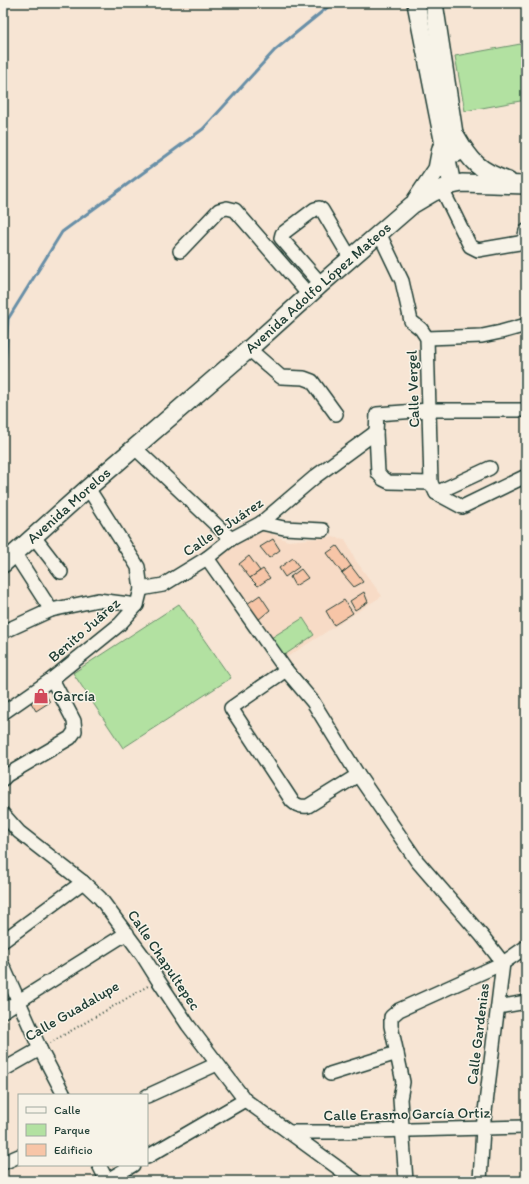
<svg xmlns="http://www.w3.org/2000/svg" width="529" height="1184" font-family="Itim,sans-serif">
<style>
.built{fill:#f7dbc6}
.green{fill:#b2e1a1;stroke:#688f6a}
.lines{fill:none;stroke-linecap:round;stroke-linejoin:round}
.stream{stroke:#688fa7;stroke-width:3}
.building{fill:#f7c5a7;stroke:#1f3d34}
.minor-casing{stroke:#1f3d34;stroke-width:16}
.major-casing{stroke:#1f3d34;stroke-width:20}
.path{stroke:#1f3d34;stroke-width:2;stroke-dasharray:1 3;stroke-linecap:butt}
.minor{stroke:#f7f3e8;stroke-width:13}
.major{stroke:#f7f3e8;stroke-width:17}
.labels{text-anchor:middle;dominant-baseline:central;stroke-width:3;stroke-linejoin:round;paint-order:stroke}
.street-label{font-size:15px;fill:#1f3d34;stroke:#f7f3e8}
.poi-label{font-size:15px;fill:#1f3d34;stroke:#f7f3e8;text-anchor:start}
</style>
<rect width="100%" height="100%" fill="#f7e5d4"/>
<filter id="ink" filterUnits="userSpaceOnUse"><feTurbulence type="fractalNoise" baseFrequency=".025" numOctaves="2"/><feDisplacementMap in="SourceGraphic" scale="8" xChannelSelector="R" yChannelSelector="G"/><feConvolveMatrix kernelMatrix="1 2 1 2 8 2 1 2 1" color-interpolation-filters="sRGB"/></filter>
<g filter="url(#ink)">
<!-- built -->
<polygon class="built" points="256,528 288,541 331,537 345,539 356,561 382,596 284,659 212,559"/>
<!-- green -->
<g class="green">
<polygon points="526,43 526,100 465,111 455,56"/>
<polygon points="179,604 231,678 123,748 73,673"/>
<polygon points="303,618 314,635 283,656 271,638"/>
</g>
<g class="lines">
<!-- stream -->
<polyline class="stream" points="3,400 8,319 62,232 203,129 275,50 329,6 338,3"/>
</g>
<!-- building -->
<g class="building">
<polygon points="273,539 280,550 269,558 260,547"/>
<polygon points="337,546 351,566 342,573 327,553"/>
<polygon points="249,556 260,571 250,578 239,564"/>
<polygon points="293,558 299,567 285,577 279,568"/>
<polygon points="351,566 363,582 354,587 342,573"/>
<polygon points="263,569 270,578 258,586 250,578"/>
<polygon points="301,569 308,578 295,586 290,577"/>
<polygon points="364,592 368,602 355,610 350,601"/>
<polygon points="260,595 270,610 258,620 247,604"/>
<polygon points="344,600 353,613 334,625 326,611"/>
<polygon points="43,690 50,702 36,711 30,701"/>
</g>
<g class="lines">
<defs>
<g id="minor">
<polyline points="442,189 470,246 478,250 519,243 524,240 526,231"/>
<polyline points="380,235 402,281 411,321 421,329 427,338 431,483 436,493 462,507 526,476"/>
<polyline points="180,251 219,210 227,208 235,210 309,295"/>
<polyline points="321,284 281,238 282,234 315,209 319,208 322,210 351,259"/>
<polyline points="427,338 482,336 501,332 526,325"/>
<polyline points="249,349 281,377 304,378 312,381 336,414"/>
<polyline points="135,448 231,539"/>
<polyline points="431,483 389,482 383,479 378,473 376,432 377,414 429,410 526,410"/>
<polyline points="436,493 490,468"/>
<polyline points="261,523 284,528 323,530"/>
<polyline points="34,537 61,572"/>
<polyline points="15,554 51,610"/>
<polyline points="207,558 286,670 313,702 358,775 417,861 482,936 503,963 483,1128 480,1181"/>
<polyline points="141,589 163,585 207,558 231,539 261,523 316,476 376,432"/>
<polyline points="3,632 51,610 98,600 137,605"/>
<path d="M286,670l-55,38 61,93c5,5 9,6 16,5l50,-31"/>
<polyline points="3,713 52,679 120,624 137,605 141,589 138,567 88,488"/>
<polyline points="3,779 7,775 70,738 75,731 74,721 52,679"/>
<polyline points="3,814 19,832 83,882 100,898 143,956 158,980 188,1025 245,1100 356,1181"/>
<polyline points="3,941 83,882"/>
<polyline points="3,966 40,1049 64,1095"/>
<polyline points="498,1007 526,1002"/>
<polyline points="3,1011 127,933"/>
<polyline points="3,1070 40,1049"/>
<polyline points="330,1074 397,1053"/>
<polyline points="147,1096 217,1064"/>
<polyline points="289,1132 334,1132 526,1127"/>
<polyline points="147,1157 245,1100"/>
<polyline points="3,1163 19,1156"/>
<polyline points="99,1165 107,1181"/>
<polyline points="106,1181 133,1165"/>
<polyline points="406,1181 400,1099 403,1082 391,1026 391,1017 399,1010 503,963 526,947"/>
</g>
<g id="major">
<polyline points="416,3 452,185"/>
<polyline points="434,3 457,153"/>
<path d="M456,136c15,26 23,35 52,45"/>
<polyline points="416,200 437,169 441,148"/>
<path id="s1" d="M3,564l85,-76 161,-139 72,-65 91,-79 22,-13 18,-7 10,-2 64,2"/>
</g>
</defs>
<!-- minor casing -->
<use href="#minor" class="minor-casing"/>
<!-- major casing -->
<use href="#major" class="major-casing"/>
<!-- path -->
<polyline class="path" points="50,1043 148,986"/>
<!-- minor -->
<use href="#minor" class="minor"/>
<!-- major -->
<use href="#major" class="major"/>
</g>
</g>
<!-- icons -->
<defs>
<symbol id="shop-bare" viewBox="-9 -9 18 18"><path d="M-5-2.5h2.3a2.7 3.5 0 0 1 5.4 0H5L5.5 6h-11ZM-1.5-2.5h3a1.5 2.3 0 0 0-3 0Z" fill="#d1495b" stroke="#f7f3e8" stroke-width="2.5" paint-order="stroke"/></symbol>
</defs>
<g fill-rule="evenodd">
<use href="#shop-bare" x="30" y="685" width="22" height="22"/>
</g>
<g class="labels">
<!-- street labels -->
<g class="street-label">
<text stroke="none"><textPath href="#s1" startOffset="419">Avenida Adolfo López Mateos</textPath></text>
<text transform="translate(413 389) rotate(-92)">Calle Vergel</text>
<text stroke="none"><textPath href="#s1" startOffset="88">Avenida Morelos</textPath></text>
<text transform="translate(223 527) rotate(-34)">Calle B Juárez</text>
<text transform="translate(84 630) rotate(-41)">Benito Juárez</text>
<text transform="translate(164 960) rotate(56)">Calle Chapultepec</text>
<text transform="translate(72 1011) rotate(-30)">Calle Guadalupe</text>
<text transform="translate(478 1034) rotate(-83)">Calle Gardenias</text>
<text transform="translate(407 1114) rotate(-1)">Calle Erasmo García Ortiz</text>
</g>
<!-- poi labels -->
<g class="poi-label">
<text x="53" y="696">García</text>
</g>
</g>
<!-- margin -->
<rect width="529" height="1184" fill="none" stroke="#f7f3e8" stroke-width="16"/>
<rect x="8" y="8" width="513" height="1168" fill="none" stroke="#1f3d34" stroke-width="1.5" filter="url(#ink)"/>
<!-- legend -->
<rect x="18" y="1094" width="130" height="72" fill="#f7f3e8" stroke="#a1aaa0"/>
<rect x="26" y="1107" width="20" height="6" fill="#f7f3e8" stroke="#a1aaa0"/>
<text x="54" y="1114" font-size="12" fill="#1f3d34">Calle</text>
<rect x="26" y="1124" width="20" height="12" fill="#b2e1a1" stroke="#a1aaa0"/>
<text x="54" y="1134" font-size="12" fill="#1f3d34">Parque</text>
<rect x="26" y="1144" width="20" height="12" fill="#f7c5a7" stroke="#a1aaa0"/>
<text x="54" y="1154" font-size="12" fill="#1f3d34">Edificio</text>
</svg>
